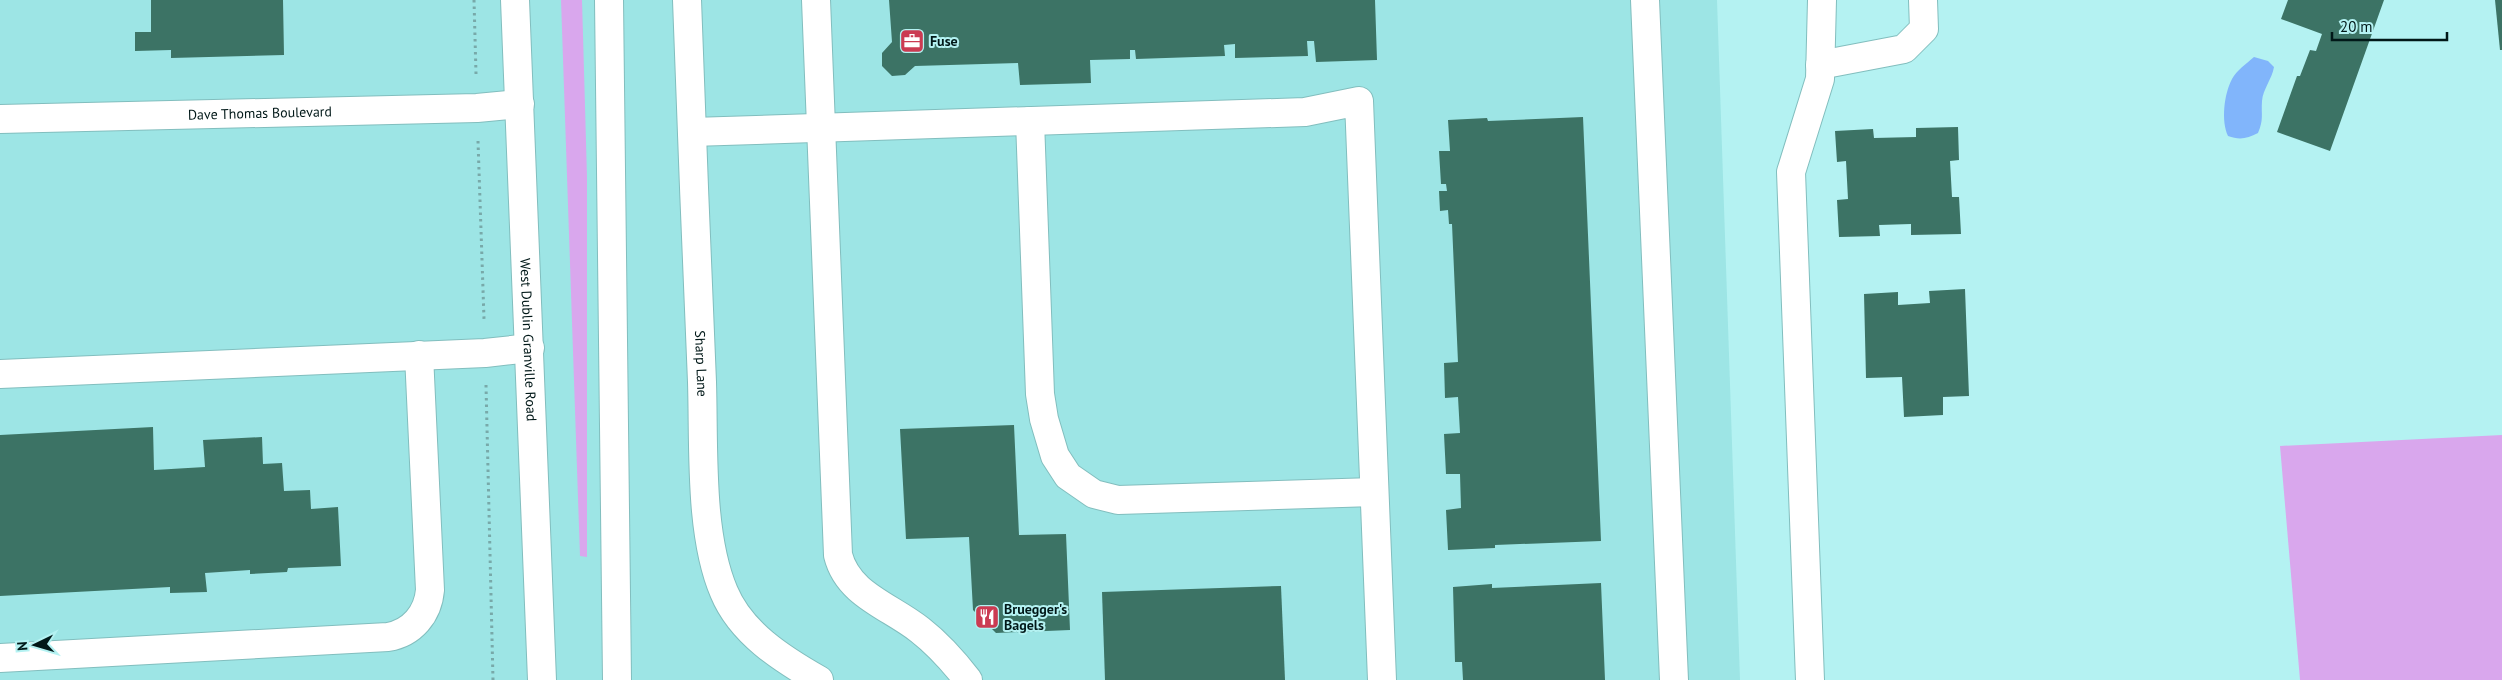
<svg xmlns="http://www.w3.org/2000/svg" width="2502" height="680" font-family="'PT Sans',sans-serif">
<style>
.built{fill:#9de5e5}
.green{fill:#d9a7ed}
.water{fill:#81b5fb}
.building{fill:#3c7365}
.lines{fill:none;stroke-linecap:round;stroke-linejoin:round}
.minor-casing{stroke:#82bebe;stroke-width:30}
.major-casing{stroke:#82bebe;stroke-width:30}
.path{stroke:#78a9a9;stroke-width:3;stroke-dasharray:2.5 4;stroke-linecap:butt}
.minor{stroke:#fff;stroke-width:28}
.major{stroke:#fff;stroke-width:28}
.labels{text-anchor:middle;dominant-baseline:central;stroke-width:4;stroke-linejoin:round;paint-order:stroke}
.poi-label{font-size:14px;font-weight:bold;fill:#011818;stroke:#b4f2f2;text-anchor:start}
.street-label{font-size:14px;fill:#011818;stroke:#b4f2f2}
</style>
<rect width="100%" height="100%" fill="#b4f2f2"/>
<!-- built -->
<polygon class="built" points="0,0 1717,0 1740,680 0,680"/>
<!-- green -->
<g class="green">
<polygon points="561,0 582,0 587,177 587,557 580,556"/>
<polygon points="2502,435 2502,680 2300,680 2280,446"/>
</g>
<!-- water -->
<path class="water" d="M2254,57l14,4 6,6c-2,12 -11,22 -12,34 -1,14 2,18 -4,32 -11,6 -19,7 -30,3 -7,-15 -4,-42 4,-57 5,-9 14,-15 22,-22z"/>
<!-- building -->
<g class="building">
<polygon points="151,0 283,0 284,55 171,58 171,50 135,51 135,32 151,32"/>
<polygon points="889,0 1375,0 1377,60 1316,62 1314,41 1307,41 1308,56 1235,58 1235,44 1224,45 1225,56 1136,59 1135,50 1130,50 1130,59 1090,60 1091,83 1020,85 1018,63 915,66 905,75 892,76 882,66 882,53 892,42"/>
<polygon points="2288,0 2384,0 2330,151 2277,132 2297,76 2300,76 2310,50 2316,51 2322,34 2281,19"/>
<polygon points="2495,0 2502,0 2502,50 2500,50"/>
<polygon points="1583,117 1601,541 1495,545 1495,548 1448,550 1446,510 1461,508 1460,474 1446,474 1444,434 1460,433 1458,397 1445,398 1444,363 1458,362 1452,224 1449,224 1448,210 1440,211 1439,191 1447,191 1446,184 1441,184 1439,151 1450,151 1448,120 1487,118 1488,121"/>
<polygon points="1958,127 1959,160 1950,161 1952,197 1959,197 1961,234 1911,235 1911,224 1879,225 1880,236 1839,237 1837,200 1848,199 1846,161 1837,162 1835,131 1873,129 1874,138 1916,137 1916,128"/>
<polygon points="1965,289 1969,396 1943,397 1943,415 1904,417 1902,377 1866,378 1864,294 1898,292 1898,305 1930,303 1929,291"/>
<polygon points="1014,425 1019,535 1066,534 1070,630 996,633 973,610 969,537 906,539 900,429"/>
<polygon points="153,427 154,470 205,467 203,440 262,437 263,464 282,463 284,491 310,490 311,509 338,507 341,566 288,568 287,572 250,574 250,570 205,573 207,592 170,593 170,587 0,596 0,435"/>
<polygon points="1601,583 1605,680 1463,680 1462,662 1455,662 1453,587 1492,584 1492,588"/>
<polygon points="1281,586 1285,680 1105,680 1102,592"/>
</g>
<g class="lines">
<defs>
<g id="minor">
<path id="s1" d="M687,0c4,127 10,255 15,382 2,63 -3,152 22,210 17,41 58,67 95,88"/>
<path d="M816,0l22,555c10,40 52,51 82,75 18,14 34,32 48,50"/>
<polyline points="1645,0 1674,680"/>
<polyline points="1820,65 1904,49 1924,29 1923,0"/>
<path id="s2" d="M0,119l477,-11 43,-4"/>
<polyline points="1030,121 1040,394 1044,419 1055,456 1068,476 1094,494 1118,500 1374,492"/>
<polyline points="692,132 1305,112 1359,101 1382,680"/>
<polyline points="0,374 485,353 530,348"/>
<path d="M0,658l388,-21c24,-4 40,-23 42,-47l-11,-235"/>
<polyline points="1810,680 1791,172 1820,79 1822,0"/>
</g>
<g id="major">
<path id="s3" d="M515,0l27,680"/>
<polyline points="609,0 617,680"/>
</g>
</defs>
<!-- minor casing -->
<use href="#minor" class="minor-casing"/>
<!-- major casing -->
<use href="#major" class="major-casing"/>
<!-- path -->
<g class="path">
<polyline points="474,0 476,74"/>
<polyline points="478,141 484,319"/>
<polyline points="486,385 493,680"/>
</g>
<!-- minor -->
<use href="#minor" class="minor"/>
<!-- major -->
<use href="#major" class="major"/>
</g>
<!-- icons -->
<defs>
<symbol id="office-square" viewBox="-11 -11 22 22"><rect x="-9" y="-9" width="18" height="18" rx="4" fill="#cb3b52" stroke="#b4f2f2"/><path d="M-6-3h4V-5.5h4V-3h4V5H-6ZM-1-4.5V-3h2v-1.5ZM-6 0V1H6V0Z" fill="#fff"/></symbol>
<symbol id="restaurant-square" viewBox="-11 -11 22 22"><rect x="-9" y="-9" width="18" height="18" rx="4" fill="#cb3b52" stroke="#b4f2f2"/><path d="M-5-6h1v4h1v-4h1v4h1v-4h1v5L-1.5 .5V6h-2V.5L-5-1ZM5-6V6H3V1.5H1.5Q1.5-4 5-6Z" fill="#fff"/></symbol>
</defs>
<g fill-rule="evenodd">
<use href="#office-square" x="898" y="27" width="28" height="28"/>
<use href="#restaurant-square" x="973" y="603" width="28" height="28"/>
</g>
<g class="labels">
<!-- poi labels -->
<g class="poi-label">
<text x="930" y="41">Fuse</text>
<text x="1004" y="609">Bruegger's<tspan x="1004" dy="16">Bagels</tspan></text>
</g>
<!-- street labels -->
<g class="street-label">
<text stroke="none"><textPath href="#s2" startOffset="260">Dave Thomas Boulevard</textPath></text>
<text stroke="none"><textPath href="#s3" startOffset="340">West Dublin Granville Road</textPath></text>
<text stroke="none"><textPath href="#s1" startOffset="364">Sharp Lane</textPath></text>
</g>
</g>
<!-- north arrow -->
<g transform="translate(35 645) rotate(265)" stroke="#b4f2f2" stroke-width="4" paint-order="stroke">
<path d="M0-4L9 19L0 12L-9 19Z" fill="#011818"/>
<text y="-8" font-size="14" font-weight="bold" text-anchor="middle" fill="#011818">N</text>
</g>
<!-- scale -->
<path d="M2332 32v8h115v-8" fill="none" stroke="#011818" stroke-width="2.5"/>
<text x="2340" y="32" font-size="15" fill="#011818" stroke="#b4f2f2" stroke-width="4" paint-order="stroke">20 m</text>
</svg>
